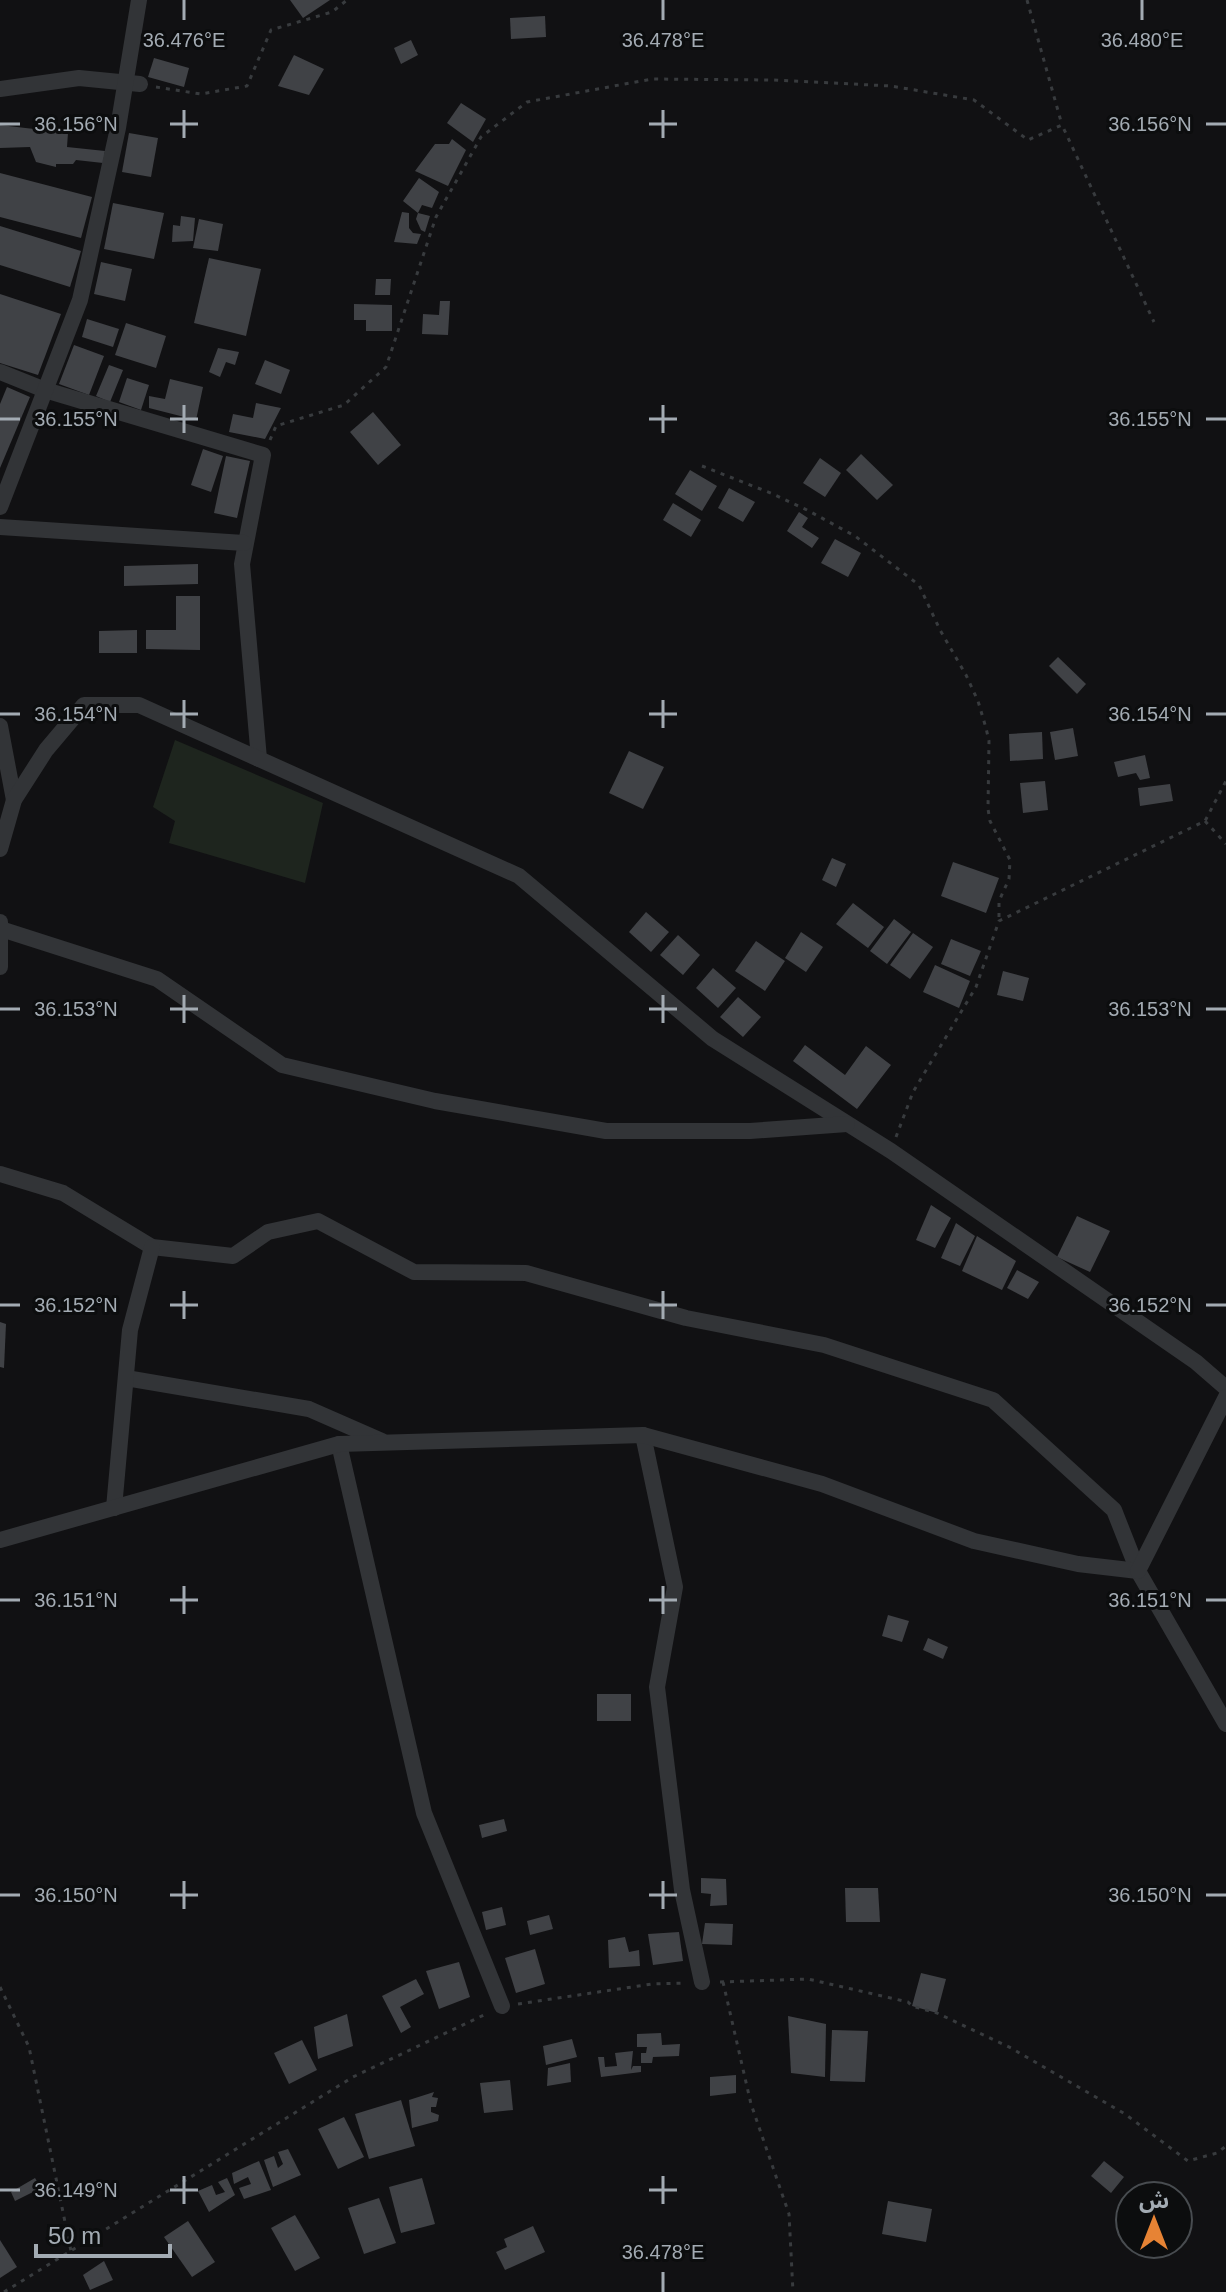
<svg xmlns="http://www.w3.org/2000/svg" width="1226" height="2292" font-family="Arial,'Noto Sans Arabic',sans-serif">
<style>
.green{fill:#1e251e}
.building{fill:#404246}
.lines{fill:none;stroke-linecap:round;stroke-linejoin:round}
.path{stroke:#383b3e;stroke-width:3;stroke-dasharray:4 6;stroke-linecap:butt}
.street{stroke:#323437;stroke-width:16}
.ticks{fill:none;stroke:#a3abb3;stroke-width:3}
.ticks-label{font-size:20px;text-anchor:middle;fill:#a3abb3;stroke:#0c0d0e;stroke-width:6;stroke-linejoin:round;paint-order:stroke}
</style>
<rect width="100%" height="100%" fill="#111113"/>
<!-- green -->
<polygon class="green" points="175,740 323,803 305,883 169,843 175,821 153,807"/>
<!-- building -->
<g class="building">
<polygon points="290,0 330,0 303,18"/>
<polygon points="545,16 546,37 511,39 510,18"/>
<polygon points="411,40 418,55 401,64 394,48"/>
<polygon points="294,55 324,69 309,95 278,86"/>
<polygon points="154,58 189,68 184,87 148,77"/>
<polygon points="461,103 486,119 473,142 447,123"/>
<polygon points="0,125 68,133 67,147 105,151 103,163 76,160 73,164 56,164 56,167 36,162 30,147 0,148"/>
<polygon points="129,133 158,138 151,177 122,172"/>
<polygon points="452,139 466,150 448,186 415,171 435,144 449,144"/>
<polygon points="0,173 92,197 81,238 0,217"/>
<polygon points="419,178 439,192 432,208 422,205 418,213 403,201"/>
<polygon points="113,203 164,213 154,259 104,249"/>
<polygon points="402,212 409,213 409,228 413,233 421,234 417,244 394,242"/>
<polygon points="418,213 430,216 425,232 421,230 416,219"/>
<polygon points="181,216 195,218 193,241 172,242 173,225 180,226"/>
<polygon points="199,219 223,224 218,251 193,248"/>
<polygon points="0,226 81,251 70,287 0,265"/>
<polygon points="209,258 261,269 246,336 194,323"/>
<polygon points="101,262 132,269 125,301 94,294"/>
<polygon points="376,279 391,279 390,295 375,295"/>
<polygon points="0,294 61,314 38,375 0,363"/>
<polygon points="440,301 450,301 448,335 422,334 423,314 439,315"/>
<polygon points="354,304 392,305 392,331 366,331 366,320 354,320"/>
<polygon points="87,319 119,329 113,347 82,337"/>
<polygon points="126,323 166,336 156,368 115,355"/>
<polygon points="74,345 104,356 89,395 59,384"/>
<polygon points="218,348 239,352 235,365 226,362 220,377 209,372"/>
<polygon points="265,360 290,370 281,394 255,384"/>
<polygon points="109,365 123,370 110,402 96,396"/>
<polygon points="127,378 149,385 141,410 119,402"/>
<polygon points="170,379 203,387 196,420 149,408 149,396 165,399"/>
<polygon points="7,387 30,397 0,468 0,404"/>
<polygon points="256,403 281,408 265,439 229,432 233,414 253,418"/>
<polygon points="373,412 401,445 378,465 350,432"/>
<polygon points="203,449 223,456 211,492 191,485"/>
<polygon points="861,454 893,485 877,500 846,470"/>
<polygon points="226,456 250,461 237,518 214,513"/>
<polygon points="820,458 841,473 825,497 803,483"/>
<polygon points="690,470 717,486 702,511 675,494"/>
<polygon points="729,488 755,502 743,522 718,508"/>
<polygon points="673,503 701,520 691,537 663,520"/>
<polygon points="799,512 808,518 802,527 819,538 812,548 787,531"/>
<polygon points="835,539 861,553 848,577 821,563"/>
<polygon points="198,564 198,584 124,586 124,566"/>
<polygon points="176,596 200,596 200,650 146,649 146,630 176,630"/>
<polygon points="137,630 137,653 99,653 99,631"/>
<polygon points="1058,657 1086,684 1077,694 1049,666"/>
<polygon points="1073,728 1078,756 1055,760 1050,732"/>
<polygon points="1042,732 1043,759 1010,761 1009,734"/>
<polygon points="629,751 664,767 643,809 609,793"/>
<polygon points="1145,755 1150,778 1140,780 1136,773 1118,777 1114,762"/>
<polygon points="1045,781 1048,810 1023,813 1020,783"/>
<polygon points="1170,784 1173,801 1140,806 1138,788"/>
<polygon points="832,858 846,864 836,887 822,880"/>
<polygon points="953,862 999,878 986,913 941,896"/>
<polygon points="853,903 884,927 868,948 836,924"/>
<polygon points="646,912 669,932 651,952 629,932"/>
<polygon points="894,919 911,932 887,964 870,951"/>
<polygon points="801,932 823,947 806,972 785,958"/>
<polygon points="913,933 933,947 910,979 890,965"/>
<polygon points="678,935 700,955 683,975 660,955"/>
<polygon points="951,939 981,951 970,976 941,964"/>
<polygon points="756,941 785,961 765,991 735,971"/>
<polygon points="935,965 970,981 959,1008 923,992"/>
<polygon points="713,968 736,988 718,1008 696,988"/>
<polygon points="1003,971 1029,978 1023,1001 997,995"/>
<polygon points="738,997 761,1017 743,1037 720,1017"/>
<polygon points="805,1045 845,1075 866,1046 891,1065 857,1109 793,1061"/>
<polygon points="931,1205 951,1218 935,1248 916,1240"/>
<polygon points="1077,1216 1110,1231 1090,1272 1057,1257"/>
<polygon points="956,1223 975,1236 960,1266 941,1258"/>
<polygon points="977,1236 1016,1261 1002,1290 962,1271"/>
<polygon points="1017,1270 1039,1282 1028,1299 1007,1288"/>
<polygon points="0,1322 6,1324 4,1368 0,1367"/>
<polygon points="888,1615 909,1621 902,1642 882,1636"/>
<polygon points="928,1638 948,1647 943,1659 923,1650"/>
<rect x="597" y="1694" width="34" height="27"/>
<polygon points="504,1819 507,1831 482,1838 479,1825"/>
<polygon points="701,1878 726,1879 727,1905 710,1906 711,1894 701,1893"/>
<polygon points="845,1888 878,1888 880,1922 846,1922"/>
<polygon points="502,1907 506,1925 486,1930 482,1912"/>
<polygon points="549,1915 553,1929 530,1935 527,1921"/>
<polygon points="705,1923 733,1924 732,1945 702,1944"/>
<polygon points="679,1932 683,1961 653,1965 648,1934"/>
<polygon points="625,1937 629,1952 639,1950 640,1966 609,1968 608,1940"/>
<polygon points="535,1949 545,1984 516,1993 505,1958"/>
<polygon points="459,1962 470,1997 439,2009 426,1971"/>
<polygon points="921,1973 946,1979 937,2013 912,2006"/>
<polygon points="416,1979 424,1994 400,2007 411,2027 401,2033 382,1996"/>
<polygon points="347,2014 353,2046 318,2059 314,2027"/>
<polygon points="788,2016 826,2024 825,2077 791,2073"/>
<polygon points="832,2030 868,2031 865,2082 830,2081"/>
<polygon points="661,2033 662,2045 680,2044 679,2056 653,2057 652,2063 641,2063 641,2053 646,2053 647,2047 637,2047 637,2034"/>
<polygon points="572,2039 577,2057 546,2065 543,2046"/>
<polygon points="302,2040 317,2070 289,2084 274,2053"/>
<polygon points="633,2051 631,2070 633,2066 641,2066 641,2072 601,2077 598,2057 604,2057 605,2067 617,2066 615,2053"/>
<polygon points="570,2063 571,2082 547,2086 548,2068"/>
<polygon points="736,2075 736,2093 710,2096 710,2077"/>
<polygon points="510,2080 513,2110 484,2113 480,2083"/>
<polygon points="434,2092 432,2097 438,2098 436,2107 431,2107 431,2112 439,2115 438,2121 412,2128 409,2100"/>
<polygon points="401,2100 415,2146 369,2159 355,2114"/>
<polygon points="344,2117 364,2157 338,2169 318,2129"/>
<polygon points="288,2149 301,2175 273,2187 264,2160 274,2156 278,2168 283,2164 278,2152"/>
<polygon points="259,2161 271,2190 244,2199 239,2188 251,2184 248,2177 234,2184 232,2173"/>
<polygon points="1104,2161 1124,2177 1111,2193 1091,2176"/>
<polygon points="35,2178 41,2188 15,2201 11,2192"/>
<polygon points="227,2178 235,2195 209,2212 198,2191 212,2185 216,2195 225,2192 218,2182"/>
<polygon points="422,2178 435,2224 401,2233 389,2187"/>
<polygon points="379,2198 396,2243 364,2254 348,2208"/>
<polygon points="888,2201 932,2209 926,2242 882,2234"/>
<polygon points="295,2215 320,2258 295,2271 271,2228"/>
<polygon points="188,2221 215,2262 192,2277 164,2237"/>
<polygon points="533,2226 545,2252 505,2270 496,2252 507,2247 504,2239"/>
<polygon points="0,2240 17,2267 0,2278"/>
<polygon points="104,2261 113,2280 90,2290 83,2275"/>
</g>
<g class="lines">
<!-- path -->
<g class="path">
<polyline points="1027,0 1062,125"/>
<polyline points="156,87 201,94 247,86 271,30 332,12 347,0"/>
<polyline points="270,440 276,426 344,405 386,367 436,217 481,137 527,102 652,79 773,80 891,86 974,100 1028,140 1062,125 1154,322"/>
<polyline points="702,466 773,494 807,510 855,536 919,585 940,630 966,675 978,701 986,728 989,741 988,809 990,821 1010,860 1009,879 999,901 999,921"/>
<polyline points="1205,821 1226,844"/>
<polyline points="896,1137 913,1092 976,987 999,921 1205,821 1226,781"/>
<polyline points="720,1982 808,1979 908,2002 912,2006 937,2013 1011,2048 1125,2114 1188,2161 1217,2153 1226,2146"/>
<polyline points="723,1982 751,2104 789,2214 793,2292"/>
<polyline points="0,1987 29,2047 71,2251"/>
<polyline points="518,2004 652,1984 685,1983"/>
<polyline points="4,2292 353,2077 488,2013"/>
</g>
<!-- street -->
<g class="street">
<polyline points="0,89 79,78 140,84"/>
<polyline points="0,372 45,390 263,455 242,564 259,759"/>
<polyline points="0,507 80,300 118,128 139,0"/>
<polyline points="0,527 244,543"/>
<polyline points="0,726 14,800"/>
<polyline points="0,849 14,800 46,750 84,705 139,705 519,876 713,1039 891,1151 1196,1362 1226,1388"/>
<polyline points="1,929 157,979 282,1065 435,1101 606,1131 750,1131 847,1124"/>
<polyline points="0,967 0,922"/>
<polyline points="0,1174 63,1193 152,1247 233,1256 268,1232 318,1221 414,1272 526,1273 686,1318 824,1345 993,1400 1114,1510 1138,1571 1226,1724"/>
<polyline points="126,1378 309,1409 382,1441"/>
<polyline points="643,1435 675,1587 657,1687 682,1890 702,1982"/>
<polyline points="339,1444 424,1813 502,2006"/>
<polyline points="114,1508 130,1330 152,1247"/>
<polyline points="0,1540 339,1444 643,1435 822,1484 974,1541 1078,1564 1138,1571"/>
<polyline points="1138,1571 1226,1397"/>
</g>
</g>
<!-- ticks -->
<path class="ticks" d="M184,0v20M663,0v20M1142,0v20M184,110v28M663,110v28M0,124h20M170,124h28M649,124h28M1206,124h20M184,405v28M663,405v28M0,419h20M170,419h28M649,419h28M1206,419h20M184,700v28M663,700v28M0,714h20M170,714h28M649,714h28M1206,714h20M184,995v28M663,995v28M0,1009h20M170,1009h28M649,1009h28M1206,1009h20M184,1291v28M663,1291v28M0,1305h20M170,1305h28M649,1305h28M1206,1305h20M184,1586v28M663,1586v28M0,1600h20M170,1600h28M649,1600h28M1206,1600h20M184,1881v28M663,1881v28M0,1895h20M170,1895h28M649,1895h28M1206,1895h20M184,2176v28M663,2176v28M0,2190h20M170,2190h28M649,2190h28M663,2272v20"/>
<g class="ticks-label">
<text x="184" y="47">36.476°E</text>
<text x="663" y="47">36.478°E</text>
<text x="1142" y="47">36.480°E</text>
<text x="76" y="131">36.156°N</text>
<text x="1150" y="131">36.156°N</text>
<text x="76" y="426">36.155°N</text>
<text x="1150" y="426">36.155°N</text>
<text x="76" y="721">36.154°N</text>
<text x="1150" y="721">36.154°N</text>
<text x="76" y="1016">36.153°N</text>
<text x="1150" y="1016">36.153°N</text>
<text x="76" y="1312">36.152°N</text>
<text x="1150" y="1312">36.152°N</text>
<text x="76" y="1607">36.151°N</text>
<text x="1150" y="1607">36.151°N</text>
<text x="76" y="1902">36.150°N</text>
<text x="1150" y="1902">36.150°N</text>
<text x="76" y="2197">36.149°N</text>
<text x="663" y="2259">36.478°E</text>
</g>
<!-- north arrow -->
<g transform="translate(1154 2220)"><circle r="38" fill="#0c0d0e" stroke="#484c50" stroke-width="2"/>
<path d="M0-6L14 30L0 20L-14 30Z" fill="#e78334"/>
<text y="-12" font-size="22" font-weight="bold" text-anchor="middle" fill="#a3abb3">ش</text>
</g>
<!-- scale -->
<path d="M36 2244v12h134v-12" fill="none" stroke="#a3abb3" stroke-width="4"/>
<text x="48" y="2244" font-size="24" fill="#a3abb3" stroke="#0c0d0e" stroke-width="6" paint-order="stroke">50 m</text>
</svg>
